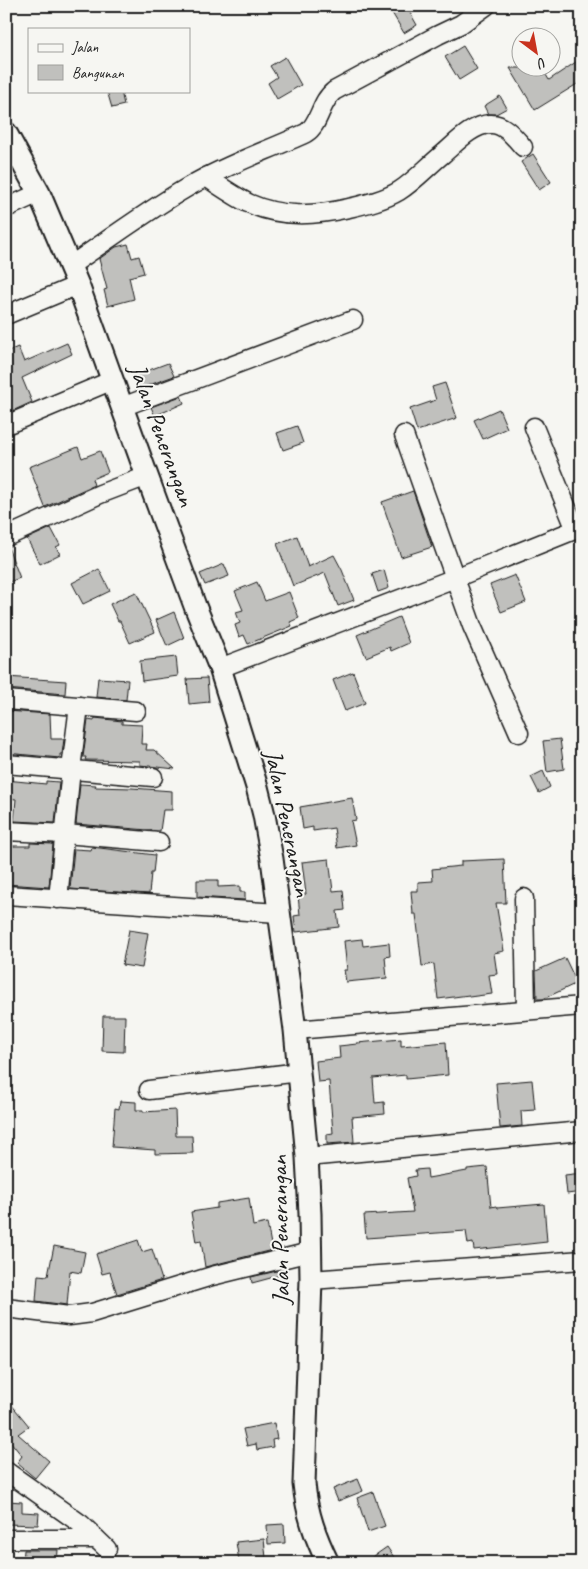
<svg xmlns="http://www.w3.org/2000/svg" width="588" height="1569" font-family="Caveat,sans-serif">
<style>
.building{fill:#c0c0bd;stroke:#1c1c1c}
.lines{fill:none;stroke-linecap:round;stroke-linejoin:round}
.minor-casing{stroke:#1c1c1c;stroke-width:21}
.tertiary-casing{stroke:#1c1c1c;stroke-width:25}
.minor{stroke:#f6f6f2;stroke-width:18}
.tertiary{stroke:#f6f6f2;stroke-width:21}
.labels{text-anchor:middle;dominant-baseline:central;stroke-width:4;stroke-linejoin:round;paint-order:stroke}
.street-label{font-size:25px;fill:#1c1c1c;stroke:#f6f6f2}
</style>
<rect width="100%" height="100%" fill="#f6f6f2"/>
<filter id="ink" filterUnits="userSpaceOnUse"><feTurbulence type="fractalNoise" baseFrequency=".02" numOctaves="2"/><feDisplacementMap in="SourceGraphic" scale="10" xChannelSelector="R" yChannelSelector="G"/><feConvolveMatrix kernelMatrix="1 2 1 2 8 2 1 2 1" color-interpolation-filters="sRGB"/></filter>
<g filter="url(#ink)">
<!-- building -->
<g class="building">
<polygon points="388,6 406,6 417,25 404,33"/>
<polygon points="463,46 477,69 459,80 445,57"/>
<polygon points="285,57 301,85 277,99 268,83 277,77 270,66"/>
<polygon points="582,58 582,81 535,110 510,68 542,68 549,80"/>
<polygon points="107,91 121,91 124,105 112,108"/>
<polygon points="500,96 507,108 496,114 488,114 484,106"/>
<polygon points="533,154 551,182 539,190 521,162"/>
<polygon points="128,244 132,258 139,256 144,273 129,277 134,299 108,306 104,290 107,289 99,259 116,247"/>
<polygon points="67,343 72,354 22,378 32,402 8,413 6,409 6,352 18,347 24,362"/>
<polygon points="168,363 174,376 138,389 133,376"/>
<polygon points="445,383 457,418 417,431 410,409 436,400 432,387"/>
<polygon points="181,396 184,403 155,416 151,407"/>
<polygon points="499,409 507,428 483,439 474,420"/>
<polygon points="297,426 303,443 283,450 277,433"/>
<polygon points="78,447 82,458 100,451 108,472 92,479 94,485 45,507 29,467"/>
<polygon points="413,491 432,547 401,557 382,502"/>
<polygon points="51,528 60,545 56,547 60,554 40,564 27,539"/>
<polygon points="297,536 308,567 334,555 342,570 354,600 338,606 325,573 293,586 277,544"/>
<polygon points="6,547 8,547 20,578 6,583"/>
<polygon points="224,564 229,576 205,585 200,574"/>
<polygon points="99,569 110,591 83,604 72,583"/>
<polygon points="384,570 389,588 378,592 372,574"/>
<polygon points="515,575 526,602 501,612 490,585"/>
<polygon points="257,582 265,601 289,592 299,618 290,622 292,626 248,644 244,635 239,637 235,625 240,623 236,612 243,610 235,591"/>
<polygon points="136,592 155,632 130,643 120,621 118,621 110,604"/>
<polygon points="174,612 184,638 167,646 156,620"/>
<polygon points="399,617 409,643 391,651 390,647 366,657 357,635"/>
<polygon points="176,657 178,676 142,681 140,661"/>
<polygon points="353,672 365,703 345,711 333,680"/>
<polygon points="6,677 66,681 65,694 6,689"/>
<polygon points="98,678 128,680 126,700 96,697"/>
<polygon points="207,678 209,702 189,704 187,679"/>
<polygon points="6,711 50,714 51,739 64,739 62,754 60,754 60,758 6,753"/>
<polygon points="95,718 122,721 122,724 142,725 141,744 147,744 146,750 154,750 175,769 140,765 140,761 85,760 86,757 83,757 88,720 94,721"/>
<polygon points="560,739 564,769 547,772 543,741"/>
<polygon points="543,771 550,787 539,793 531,777"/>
<polygon points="6,780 46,784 46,781 59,782 55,823 14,821 16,799 6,798"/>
<polygon points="80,784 96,785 95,787 132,788 172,791 172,810 163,810 160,831 76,824"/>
<polygon points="352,798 356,820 351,821 356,845 337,848 334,828 313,831 313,827 303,829 300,807"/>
<polygon points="30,843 53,844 49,887 6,884 6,846 30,846"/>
<polygon points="92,847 155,855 153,873 151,873 149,894 70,889 74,849 91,850"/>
<polygon points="329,859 333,891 343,890 345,910 337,911 339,927 296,932 294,916 300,915 298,895 306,894 302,862"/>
<polygon points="504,859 506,903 496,903 504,951 494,953 497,974 489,975 492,994 469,997 469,995 438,999 434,964 422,966 416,914 413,914 411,891 418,891 418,882 433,881 432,869 461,866 461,861"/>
<polygon points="197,880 218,880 218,887 240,886 240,892 245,892 245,900 197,897"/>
<polygon points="129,930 148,933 142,968 122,965"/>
<polygon points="362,939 363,946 389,943 390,956 385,957 387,978 346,982 344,970 347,970 344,941"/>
<polygon points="565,958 577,983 543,999 537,999 536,971"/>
<polygon points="103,1016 125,1016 124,1052 102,1051"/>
<polygon points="401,1039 401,1046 446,1042 448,1075 406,1079 406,1075 373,1078 375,1103 384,1102 385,1114 352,1117 354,1142 327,1144 327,1134 333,1133 329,1081 318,1082 316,1061 340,1058 339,1046 357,1044 357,1043"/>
<polygon points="532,1080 535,1110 521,1111 522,1126 500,1128 496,1083"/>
<polygon points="120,1101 136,1102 136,1110 143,1110 143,1112 175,1110 176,1136 192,1136 193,1153 155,1154 155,1150 112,1147 115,1108 119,1109"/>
<polygon points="487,1167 491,1207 496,1206 497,1208 544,1204 547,1242 474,1250 473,1243 468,1244 466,1231 366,1238 364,1215 413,1212 407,1178 416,1176 415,1170 427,1169 428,1178 467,1171 467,1169"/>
<polygon points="582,1173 582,1192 567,1194 565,1175"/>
<polygon points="249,1198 253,1226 267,1223 272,1250 205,1267 201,1241 196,1242 191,1212 217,1208 217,1203"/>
<polygon points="138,1240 142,1252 152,1249 162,1280 117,1294 110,1272 102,1274 96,1254"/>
<polygon points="54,1246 85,1252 81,1273 70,1271 67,1305 36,1301 38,1275 48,1276"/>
<polygon points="277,1271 278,1276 252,1283 251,1277"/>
<polygon points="6,1398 29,1426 18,1434 49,1461 35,1478 17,1463 22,1456 10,1441 6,1444"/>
<polygon points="274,1423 277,1439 272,1440 273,1447 257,1450 256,1444 247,1446 243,1429"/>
<polygon points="358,1479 363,1491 338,1501 333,1489"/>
<polygon points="373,1492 385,1526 368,1532 357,1498"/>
<polygon points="8,1501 22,1502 22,1512 39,1513 38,1525 6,1524"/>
<polygon points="284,1524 285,1543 268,1544 267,1525"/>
<polygon points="264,1539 266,1558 239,1561 236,1542"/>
<polygon points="387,1547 398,1563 364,1563"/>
<polygon points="24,1550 58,1550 57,1563 23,1563"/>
</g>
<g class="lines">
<defs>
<g id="minor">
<path d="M206,177c14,9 28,19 42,26 34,15 66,13 101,5 17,-4 35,-8 50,-17 16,-10 29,-25 44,-37 13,-11 29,-29 47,-30 14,-1 25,14 33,23"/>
<polyline points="6,208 39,193"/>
<path d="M70,266c39,-27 77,-55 118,-79 37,-22 79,-36 118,-54 14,-9 14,-31 28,-42l104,-56 23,-11 25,-18"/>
<polyline points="6,315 78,285"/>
<polyline points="122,407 353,320"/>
<polyline points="6,425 113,380"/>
<polyline points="534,427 576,530"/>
<polyline points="404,435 472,626 519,733"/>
<polyline points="6,537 100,494 147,476"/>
<polyline points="220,668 455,578 582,527"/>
<polyline points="6,700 136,711"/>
<polyline points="6,764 153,777"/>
<polyline points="6,831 65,834 159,842"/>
<polyline points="6,895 279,913"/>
<polyline points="524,898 526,1010"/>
<polyline points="58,899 71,769 79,706"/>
<polyline points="295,1030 582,1006"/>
<polyline points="149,1090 300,1072"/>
<polyline points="307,1157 582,1131"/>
<polyline points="311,1280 582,1260"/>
<polyline points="6,1308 69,1316 92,1313 212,1276 310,1252"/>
<polyline points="6,1471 81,1524 107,1549"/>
<polyline points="6,1539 96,1539"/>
</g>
<path id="tertiary" d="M6,133l33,60 39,92 69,191 48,130 25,62 37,119 7,28 8,44 23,171 12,127 3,57 1,66 -7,204c3,30 11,52 24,79"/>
</defs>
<!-- minor casing -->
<use href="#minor" class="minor-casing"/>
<!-- tertiary casing -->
<use href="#tertiary" class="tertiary-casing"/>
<!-- minor -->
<use href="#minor" class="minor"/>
<!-- tertiary -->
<use href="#tertiary" class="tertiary"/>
</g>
</g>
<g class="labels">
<!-- street labels -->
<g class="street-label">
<text transform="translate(162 435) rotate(70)">Jalan Penerangan</text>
<text transform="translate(288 823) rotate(78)">Jalan Penerangan</text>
<text transform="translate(280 1230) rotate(-91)">Jalan Penerangan</text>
</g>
</g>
<!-- margin -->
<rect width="588" height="1569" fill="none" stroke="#f6f6f2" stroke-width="25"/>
<rect x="12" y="12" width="563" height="1544" fill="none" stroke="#1c1c1c" stroke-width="2" filter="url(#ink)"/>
<!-- legend -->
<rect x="28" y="28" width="162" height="65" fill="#f6f6f2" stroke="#9f9f9c"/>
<rect x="38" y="44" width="25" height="8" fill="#f6f6f2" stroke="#9f9f9c"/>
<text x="72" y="52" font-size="15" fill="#1c1c1c">Jalan</text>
<rect x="38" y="65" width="25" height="15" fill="#c0c0bd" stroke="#9f9f9c"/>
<text x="72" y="78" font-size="15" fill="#1c1c1c">Bangunan</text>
<!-- north arrow -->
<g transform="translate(536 52) rotate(148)"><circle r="24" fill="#f6f6f2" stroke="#9f9f9c"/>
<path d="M0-4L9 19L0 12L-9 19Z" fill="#c8321e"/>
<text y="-8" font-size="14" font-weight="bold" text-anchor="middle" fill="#1c1c1c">U</text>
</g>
</svg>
